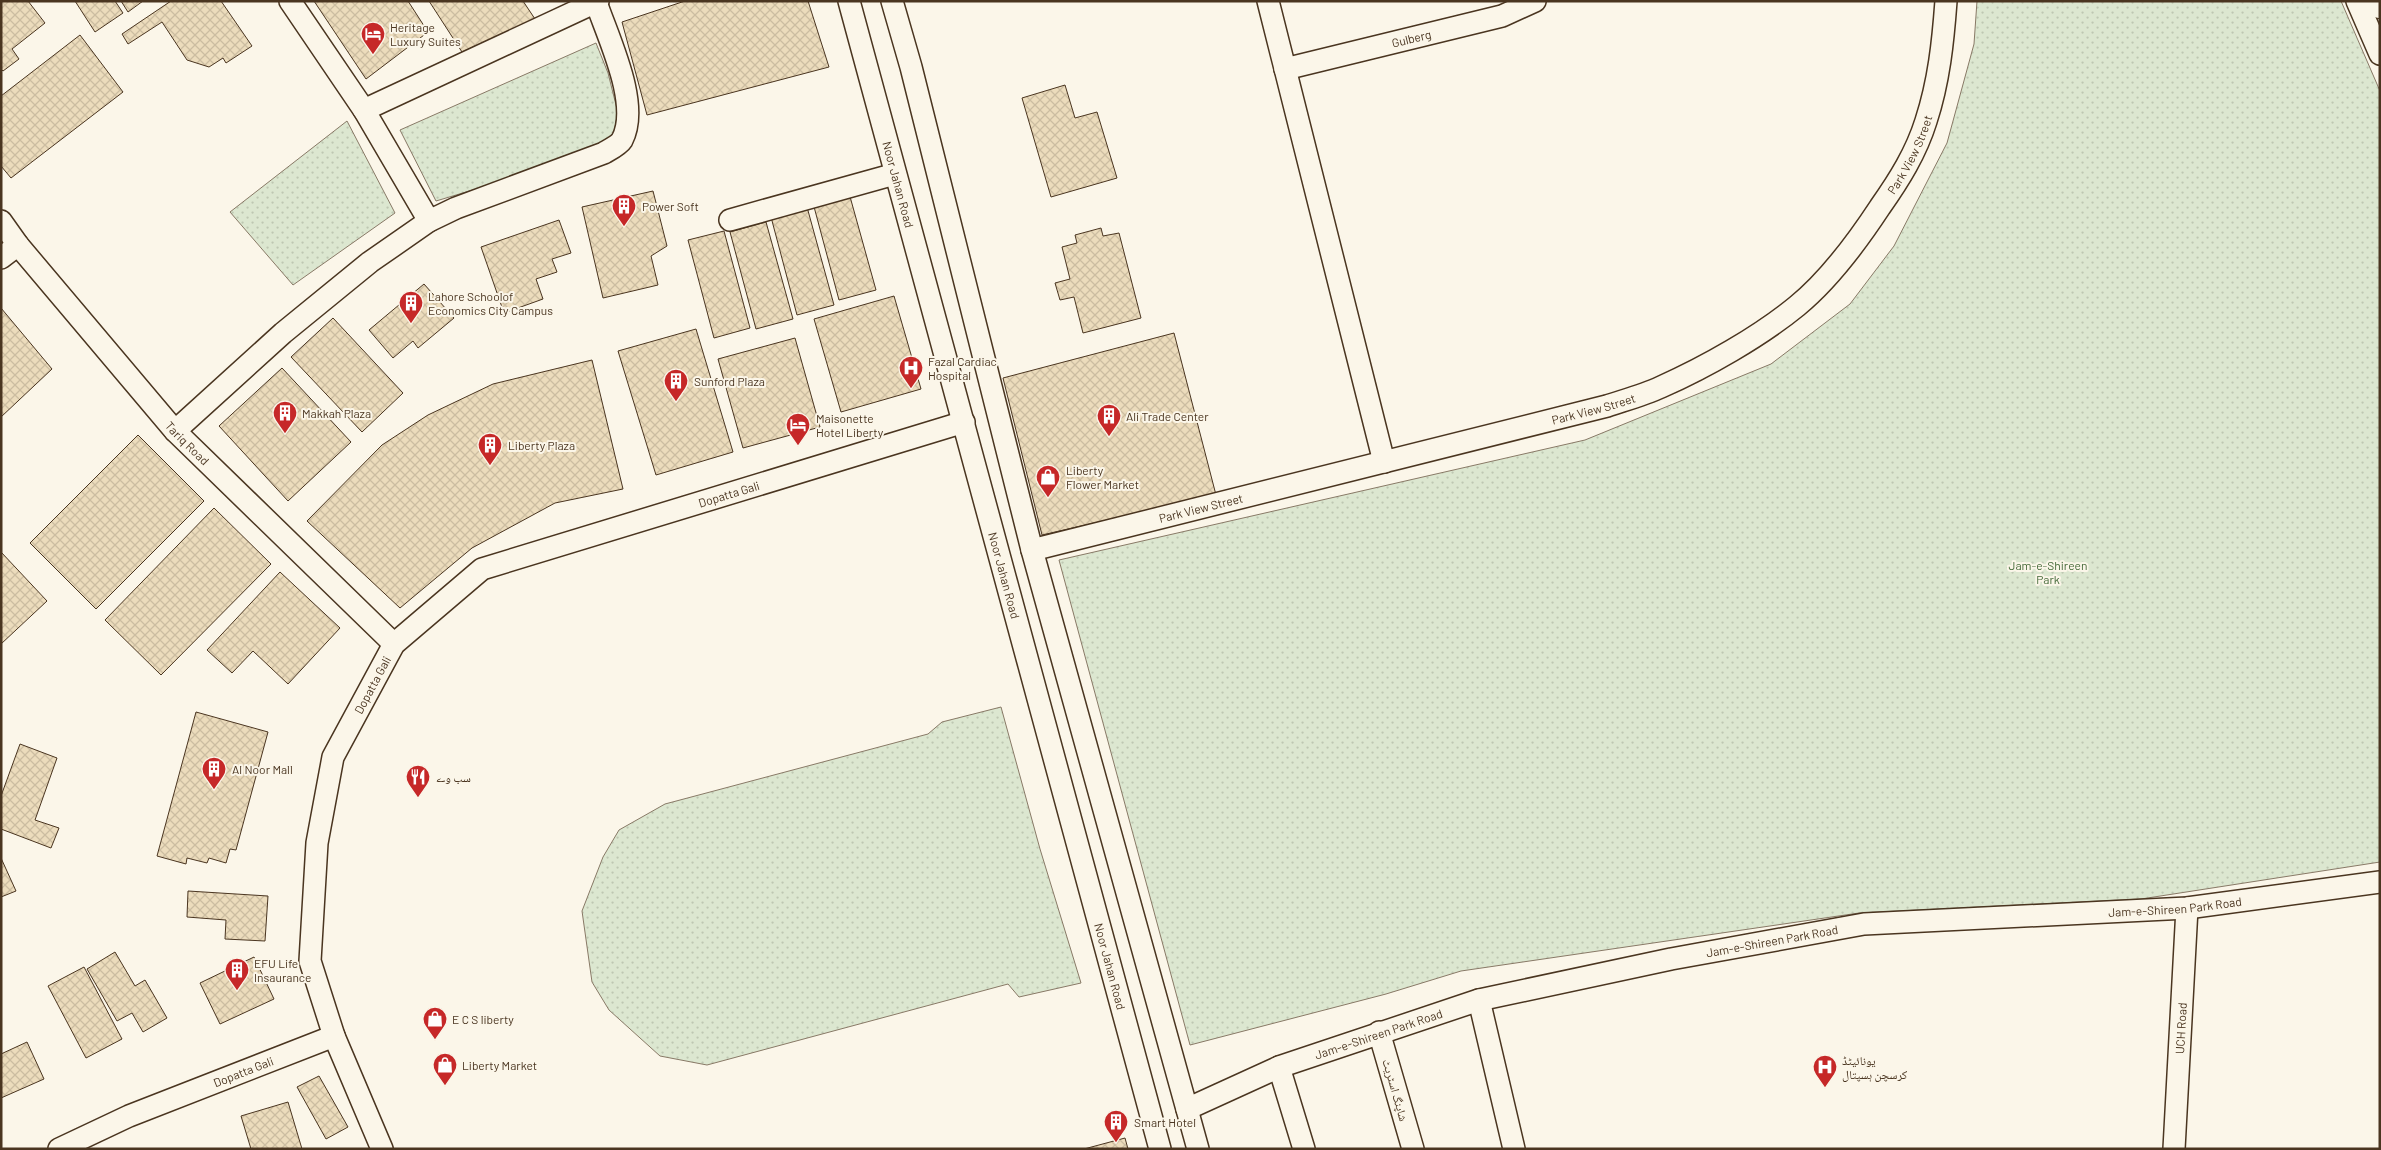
<svg xmlns="http://www.w3.org/2000/svg" width="2381" height="1150" font-family="Barlow,'Noto Naskh Arabic',sans-serif">
<style>
.park{fill:url(#park-dots);stroke:#887966}
.building{fill:url(#building-cross-hatch);stroke:#4a3520}
.lines{fill:none;stroke-linecap:round;stroke-linejoin:round}
.minor-casing{stroke:#4a3520;stroke-width:24}
.major-casing{stroke:#4a3520;stroke-width:30}
.minor{stroke:#fbf6e9;stroke-width:21}
.major{stroke:#fbf6e9;stroke-width:28}
.labels{text-anchor:middle;dominant-baseline:central;stroke-width:4;stroke-linejoin:round;paint-order:stroke}
.poi-label{font-size:12px;fill:#4a3520;stroke:#fbf6e9;text-anchor:start}
.street-label{font-size:12px;fill:#4a3520;stroke:#fbf6e9}
.park-label{font-size:12px;fill:#436837;stroke:#fbf6e9}
</style>
<defs>
<pattern id="park-dots" width="8" height="8" patternUnits="userSpaceOnUse" patternTransform="scale(1.25)"><rect width="8" height="8" fill="#dce7d0"/><path d="M2 2h.1M6 6h.1" fill="none" stroke="#bec7b2" stroke-width="1.8" stroke-linecap="round"/></pattern>
<pattern id="building-cross-hatch" width="8" height="8" patternUnits="userSpaceOnUse" patternTransform="scale(1.25)"><rect width="8" height="8" fill="#ecdcbc"/><path d="M0 0l8 8M0 8l8-8" fill="none" stroke="#ccbda1"/></pattern>
</defs>
<rect width="100%" height="100%" fill="#fbf6e9"/>
<!-- park -->
<g class="park">
<polygon points="1977,1 2341,1 2380,91 2380,862 2141,899 1859,913 1461,971 1386,994 1190,1045 1059,560 1585,440 1771,364 1850,304 1894,246 1947,143 1974,44"/>
<polygon points="596,43 608,73 618,113 610,149 436,201 400,130"/>
<polygon points="347,121 395,213 293,285 230,212"/>
<polygon points="1001,707 1040,849 1081,983 1019,997 1008,984 707,1065 660,1056 609,1010 592,982 582,911 603,857 619,830 665,804 928,734 942,722"/>
</g>
<!-- building -->
<g class="building">
<polygon points="1,1 28,1 45,23 12,49 19,59 3,71 1,69"/>
<polygon points="75,1 115,1 123,13 95,32"/>
<polygon points="121,1 143,1 128,12"/>
<polygon points="171,1 221,1 252,46 226,63 223,58 209,67 187,60 162,22 128,44 122,34"/>
<polygon points="314,1 408,1 428,32 366,79"/>
<polygon points="429,1 523,1 535,19 462,52"/>
<polygon points="685,1 808,1 829,67 647,115 622,22"/>
<polygon points="80,35 123,92 11,178 1,166 1,96"/>
<polygon points="1065,85 1075,118 1097,112 1117,178 1051,197 1022,98"/>
<polygon points="653,191 667,246 651,256 658,285 603,298 582,207"/>
<polygon points="849,193 876,290 839,300 813,203"/>
<polygon points="807,207 834,305 797,315 771,217"/>
<polygon points="559,220 571,253 552,259 557,272 536,279 543,299 504,313 481,247"/>
<polygon points="766,222 793,319 756,329 730,232"/>
<polygon points="1101,228 1103,236 1119,233 1141,318 1083,333 1074,297 1060,300 1055,283 1070,279 1062,247 1077,243 1075,235"/>
<polygon points="724,231 750,328 714,338 688,240"/>
<polygon points="424,284 454,318 418,348 413,341 393,358 369,330"/>
<polygon points="894,296 921,389 841,412 814,319"/>
<polygon points="1,308 52,369 1,417"/>
<polygon points="333,318 403,393 362,432 291,357"/>
<polygon points="696,329 733,452 656,475 618,351"/>
<polygon points="1174,333 1216,495 1042,535 1003,378"/>
<polygon points="795,338 820,427 743,448 718,359"/>
<polygon points="592,360 623,489 555,503 472,548 400,608 307,521 382,445 428,415 493,384"/>
<polygon points="282,368 351,442 288,501 219,426"/>
<polygon points="138,435 204,501 96,609 30,543"/>
<polygon points="214,508 271,564 161,675 105,620"/>
<polygon points="1,552 47,601 1,644"/>
<polygon points="280,572 340,628 288,684 253,651 232,673 207,650"/>
<polygon points="196,712 268,732 236,850 230,849 226,863 209,858 207,863 187,858 186,864 157,856"/>
<polygon points="20,744 57,758 35,820 59,828 51,848 1,829 1,796"/>
<polygon points="1,858 16,891 1,897"/>
<polygon points="188,891 268,896 265,941 225,939 226,920 187,917"/>
<polygon points="115,952 135,986 145,980 167,1018 143,1032 132,1013 117,1021 87,969"/>
<polygon points="254,957 274,999 220,1024 200,983"/>
<polygon points="84,967 122,1039 86,1058 48,986"/>
<polygon points="27,1042 44,1079 1,1098 1,1054"/>
<polygon points="319,1076 348,1127 326,1139 297,1087"/>
<polygon points="288,1102 302,1149 251,1149 241,1116"/>
<polygon points="1125,1138 1128,1149 1084,1149"/>
</g>
<g class="lines">
<defs>
<g id="minor">
<polyline points="290,1 364,110 429,221"/>
<path id="s1" d="M849,1l311,1148"/>
<polyline points="892,1 911,67 1032,550 1198,1149"/>
<polyline points="1268,1 1384,462"/>
<polyline points="2357,1 2380,54"/>
<path id="s2" d="M1285,69l217,-53 33,-15"/>
<polyline points="364,110 598,1"/>
<polyline points="730,220 895,174"/>
<path id="s3" d="M1,221l17,24 157,186 219,213"/>
<polyline points="1,258 18,245"/>
<path d="M175,431l108,-98 87,-71 59,-41 27,-13 148,-55c5,-3 15,-8 18,-13 19,-36 -14,-102 -26,-138"/>
<path id="s4" d="M1032,550l575,-144c18,-6 37,-11 54,-19 45,-20 98,-50 136,-81 33,-27 60,-64 83,-99 19,-27 36,-54 46,-86 13,-40 17,-79 20,-120"/>
<polyline points="1479,1000 1514,1149"/>
<polyline points="1379,1032 1413,1149"/>
<polyline points="334,1036 382,1149"/>
<polyline points="1279,1067 1304,1149"/>
<path id="s5" d="M1187,1109l92,-42 200,-67 192,-41 193,-35 323,-16 193,-26"/>
<path id="s6" d="M59,1149l70,-33 205,-80 -24,-75 7,-118 16,-86 61,-113 88,-75 482,-147"/>
<path id="s7" d="M2174,1149l13,-241"/>
</g>
<polyline id="major" points="2378,1 2380,4"/>
</defs>
<!-- minor casing -->
<use href="#minor" class="minor-casing"/>
<!-- major casing -->
<use href="#major" class="major-casing"/>
<!-- minor -->
<use href="#minor" class="minor"/>
<!-- major -->
<use href="#major" class="major"/>
</g>
<!-- icons -->
<defs>
<symbol id="hotel-pin" viewBox="-11 -11 22 30"><path d="M0 17L-7.5 6A9.5 9.5 0 1 1 7.5 6Z" fill="#c62828" stroke="#fbf6e9"/><path d="M-6-4.5h1.5V1H6V5H4.5V3h-9V5H-6ZM-4 0a1.8 1.8 0 1 1 3.6 0ZM.5 0V-2.5h3Q6-2.5 6 0Z" fill="#fff"/></symbol>
<symbol id="building-pin" viewBox="-11 -11 22 30"><path d="M0 17L-7.5 6A9.5 9.5 0 1 1 7.5 6Z" fill="#c62828" stroke="#fbf6e9"/><path d="M-4-6H4V6H1V3H-1V6H-4ZM-2.5-4.3h1.7v1.8h-1.7ZM.8-4.3h1.7v1.8H.8ZM-2.5-1h1.7V.8h-1.7ZM.8-1h1.7V.8H.8Z" fill="#fff"/></symbol>
<symbol id="hospital-pin" viewBox="-11 -11 22 30"><path d="M0 17L-7.5 6A9.5 9.5 0 1 1 7.5 6Z" fill="#c62828" stroke="#fbf6e9"/><path d="M-5-5h3v3.5h4V-5h3V5h-3V1.5h-4V5h-3Z" fill="#fff"/></symbol>
<symbol id="shop-pin" viewBox="-11 -11 22 30"><path d="M0 17L-7.5 6A9.5 9.5 0 1 1 7.5 6Z" fill="#c62828" stroke="#fbf6e9"/><path d="M-5-2.5h2.3a2.7 3.5 0 0 1 5.4 0H5L5.5 6h-11ZM-1.5-2.5h3a1.5 2.3 0 0 0-3 0Z" fill="#fff"/></symbol>
<symbol id="restaurant-pin" viewBox="-11 -11 22 30"><path d="M0 17L-7.5 6A9.5 9.5 0 1 1 7.5 6Z" fill="#c62828" stroke="#fbf6e9"/><path d="M-5-6h1v4h1v-4h1v4h1v-4h1v5L-1.5 .5V6h-2V.5L-5-1ZM5-6V6H3V1.5H1.5Q1.5-4 5-6Z" fill="#fff"/></symbol>
</defs>
<g fill-rule="evenodd">
<use href="#hotel-pin" x="359" y="20" width="28" height="38"/>
<use href="#building-pin" x="610" y="192" width="28" height="38"/>
<use href="#building-pin" x="397" y="289" width="28" height="38"/>
<use href="#hospital-pin" x="897" y="354" width="28" height="38"/>
<use href="#building-pin" x="662" y="367" width="28" height="38"/>
<use href="#building-pin" x="271" y="399" width="28" height="38"/>
<use href="#building-pin" x="1095" y="402" width="28" height="38"/>
<use href="#hotel-pin" x="784" y="411" width="28" height="38"/>
<use href="#building-pin" x="476" y="431" width="28" height="38"/>
<use href="#shop-pin" x="1034" y="463" width="28" height="38"/>
<use href="#building-pin" x="200" y="755" width="28" height="38"/>
<use href="#restaurant-pin" x="404" y="763" width="28" height="38"/>
<use href="#building-pin" x="223" y="956" width="28" height="38"/>
<use href="#shop-pin" x="421" y="1005" width="28" height="38"/>
<use href="#shop-pin" x="431" y="1051" width="28" height="38"/>
<use href="#hospital-pin" x="1811" y="1053" width="28" height="38"/>
<use href="#building-pin" x="1102" y="1108" width="28" height="38"/>
</g>
<g class="labels">
<!-- poi labels -->
<g class="poi-label">
<text x="390" y="27">Heritage<tspan x="390" dy="14">Luxury Suites</tspan></text>
<text x="642" y="206">Power Soft</text>
<text x="428" y="296">Lahore Schoolof<tspan x="428" dy="14">Economics City Campus</tspan></text>
<text x="928" y="361">Fazal Cardiac<tspan x="928" dy="14">Hospital</tspan></text>
<text x="694" y="381">Sunford Plaza</text>
<text x="302" y="413">Makkah Plaza</text>
<text x="1126" y="416">Ali Trade Center</text>
<text x="816" y="418">Maisonette<tspan x="816" dy="14">Hotel Liberty</tspan></text>
<text x="508" y="445">Liberty Plaza</text>
<text x="1066" y="470">Liberty<tspan x="1066" dy="14">Flower Market</tspan></text>
<text x="232" y="769">Al Noor Mall</text>
<text x="436" y="777">سب وے</text>
<text x="254" y="963">EFU Life<tspan x="254" dy="14">Insaurance</tspan></text>
<text x="452" y="1019">E C S liberty</text>
<text x="1842" y="1060">یونائیٹڈ<tspan x="1842" dy="14">کرسچن ہسپتال</tspan></text>
<text x="462" y="1065">Liberty Market</text>
<text x="1134" y="1122">Smart Hotel</text>
</g>
<!-- street labels -->
<g class="street-label">
<text stroke="none"><textPath href="#s2" startOffset="130">Gulberg</textPath></text>
<text stroke="none"><textPath href="#s4" startOffset="999">Park View Street</textPath></text>
<text stroke="none"><textPath href="#s1" startOffset="190">Noor Jahan Road</textPath></text>
<text stroke="none"><textPath href="#s4" startOffset="579">Park View Street</textPath></text>
<text stroke="none"><textPath href="#s3" startOffset="290">Tariq Road</textPath></text>
<text stroke="none"><textPath href="#s6" startOffset="1084">Dopatta Gali</textPath></text>
<text stroke="none"><textPath href="#s4" startOffset="174">Park View Street</textPath></text>
<text stroke="none"><textPath href="#s1" startOffset="595">Noor Jahan Road</textPath></text>
<text stroke="none"><textPath href="#s6" startOffset="664">Dopatta Gali</textPath></text>
<text stroke="none"><textPath href="#s5" startOffset="1016">Jam-e-Shireen Park Road</textPath></text>
<text stroke="none"><textPath href="#s5" startOffset="611">Jam-e-Shireen Park Road</textPath></text>
<text stroke="none"><textPath href="#s1" startOffset="1000">Noor Jahan Road</textPath></text>
<text stroke="none"><textPath href="#s7" startOffset="121">UCH Road</textPath></text>
<text stroke="none"><textPath href="#s5" startOffset="206">Jam-e-Shireen Park Road</textPath></text>
<text stroke="none"><textPath href="#s6" startOffset="200">Dopatta Gali</textPath></text>
<text transform="translate(1396 1090) rotate(74)">شاپنگ اسٹریٹ</text>
</g>
<!-- park labels -->
<g class="park-label">
<text x="2048" y="565">Jam-e-Shireen<tspan x="2048" dy="14">Park</tspan></text>
</g>
</g>
<!-- border -->
<rect width="2381" height="1150" fill="none" stroke="#4a3520" stroke-width="5"/>
</svg>
